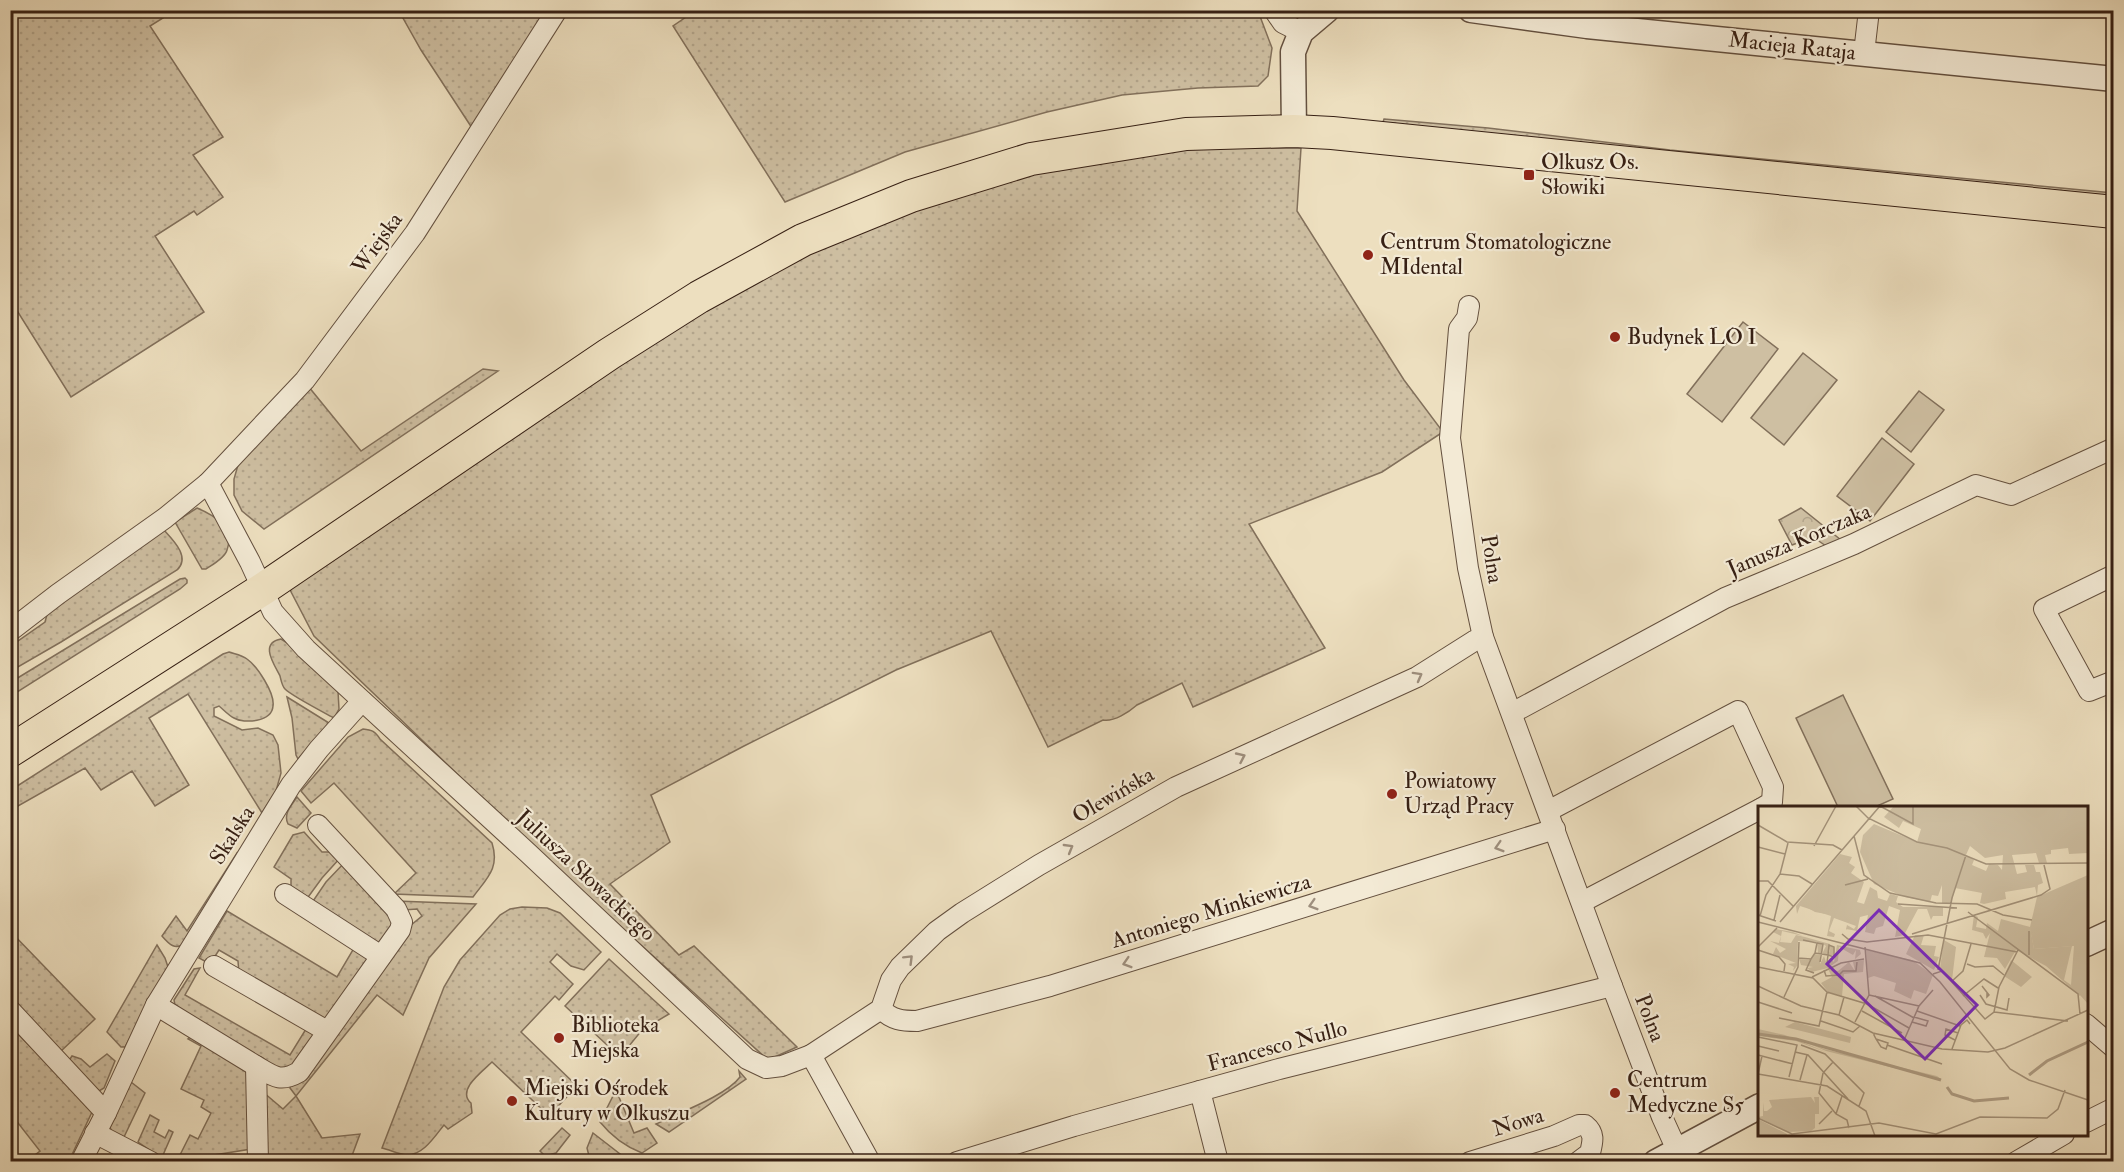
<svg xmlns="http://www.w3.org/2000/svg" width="2124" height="1172" font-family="'IM FELL Double Pica',serif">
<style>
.grass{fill:url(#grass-dots);stroke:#82705b;stroke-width:1.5}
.park{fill:url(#park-crowns);stroke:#82705b;stroke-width:1.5}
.pitch{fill:#cebfa2;stroke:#82705b;stroke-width:1.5}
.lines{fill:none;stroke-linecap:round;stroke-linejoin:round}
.minor-casing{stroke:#64503f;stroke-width:22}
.tertiary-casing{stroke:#64503f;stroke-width:27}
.primary-casing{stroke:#372014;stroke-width:34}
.minor{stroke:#f3ead5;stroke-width:20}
.tertiary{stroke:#f3ead5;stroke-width:24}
.primary{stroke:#eddfbf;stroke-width:32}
.oneway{stroke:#9e8f7e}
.poi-dot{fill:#8f2418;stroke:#f3ead5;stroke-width:2}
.labels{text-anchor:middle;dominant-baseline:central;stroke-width:4.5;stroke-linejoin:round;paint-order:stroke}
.street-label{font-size:22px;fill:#372014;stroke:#f3ead5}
.poi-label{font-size:22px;fill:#372014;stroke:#f3ead5;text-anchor:start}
.inset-river{fill:none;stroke:#af9e85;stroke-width:3}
.inset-road{fill:none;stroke:#a4937b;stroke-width:1.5}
.view{fill:#7b2cbf;fill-opacity:0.15;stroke:#7b2cbf;stroke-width:3}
.inset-edge{fill:none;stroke:#372014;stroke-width:3}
</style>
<defs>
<pattern id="grass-dots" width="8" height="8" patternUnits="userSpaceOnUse" patternTransform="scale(1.5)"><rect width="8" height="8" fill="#cebfa2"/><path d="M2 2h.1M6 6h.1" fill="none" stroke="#b2a48b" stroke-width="1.8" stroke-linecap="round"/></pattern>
<pattern id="park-crowns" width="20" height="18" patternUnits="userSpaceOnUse" patternTransform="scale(1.5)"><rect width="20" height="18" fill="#cebfa2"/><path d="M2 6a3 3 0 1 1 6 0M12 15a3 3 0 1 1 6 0" fill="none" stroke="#b2a48b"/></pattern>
</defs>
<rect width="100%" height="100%" fill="#eddfbf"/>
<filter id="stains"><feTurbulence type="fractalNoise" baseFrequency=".00333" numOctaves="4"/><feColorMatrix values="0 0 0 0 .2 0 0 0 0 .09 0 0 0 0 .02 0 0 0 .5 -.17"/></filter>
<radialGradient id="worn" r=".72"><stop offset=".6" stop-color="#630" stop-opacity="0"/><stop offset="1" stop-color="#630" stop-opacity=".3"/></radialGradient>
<!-- grass -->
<g class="grass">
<polygon points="11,10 159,11 163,18 150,26 223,137 193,155 223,197 197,215 194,211 155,236 204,312 71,397 11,301"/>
<polygon points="399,11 547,11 474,131 421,50"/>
<polygon points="695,11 1258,11 1272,48 1268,76 1258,86 1198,88 1122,95 1047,112 905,152 785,202 673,26"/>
<polygon points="1384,119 1488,128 1670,150 2113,193 2113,202 1382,125"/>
<path d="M1180,148h121l-4,63 107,169 39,52 -61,40 -133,52 76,124 -132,59 -11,-24 -45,22c-8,7 -23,17 -34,15l-55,27 -57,-116 -95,39 -152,76 -93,49 19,47 -60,42 69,71 15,-9 103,101 -29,13 -233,-211 -221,-213 -26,-50 412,-280 213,-104 136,-37z"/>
<polygon points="483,369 498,371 264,529 242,511 234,495 234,479 240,458 308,386 361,451"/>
<path d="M197,508c17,7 38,20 30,42 -2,8 -15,15 -21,19h-4l-27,-47z"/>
<path d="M163,529c10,11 28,28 14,41l-116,72 -50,29v-25l34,-24 3,-11z"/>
<polygon points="185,578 187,580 187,583 180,589 11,696 11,682 180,579"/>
<path d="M281,639l8,5 49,47 1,18 -5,9c-11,-6 -42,-22 -49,-29 -3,-3 -4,-9 -5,-13 -6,-12 -21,-33 1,-37z"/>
<path d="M229,652c6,2 13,3 18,7 10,7 28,34 26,47 -1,16 -29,18 -39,12 -6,-3 -10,-8 -15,-12l-5,2v8l28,14 16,-2 15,7 5,10 3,28 -5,18 -14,22 -74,-119 -39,24 40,67 -34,21 -23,-35 -31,19 -16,-22 -74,42v-20l212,-136z"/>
<polygon points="287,697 329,723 298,759 296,755 292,718"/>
<path d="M363,729c9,1 12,2 17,10l112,104c8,25 -5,35 -19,54l-79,-3 22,-21 -82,-90 -23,20 -10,-12 47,-54z"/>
<path d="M297,797l14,16 -14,15 -9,-4c-5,-10 3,-18 9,-27z"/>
<polygon points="304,832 322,852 334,852 340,858 322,878 306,900 291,890 291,879 274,867 293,835"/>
<path d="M237,853l1,3 -53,87c-10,8 -16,1 -23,-7l14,-20 11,15z"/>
<polygon points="345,862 396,921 378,944 311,904 326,882"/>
<polygon points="396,901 476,904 429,958 403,1015 377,995 296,1096 322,1138 360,1134 350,1161 272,1161 262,1153 263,1092 283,1109 296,1096 290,1088 291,1082 405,930 422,916 417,909 403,910"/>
<path d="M522,907l25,1 13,5 41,39 -17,18 -13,-4 -14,-12 -7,8 23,22 -14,16 -4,-4 -34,36 56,54 -28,30 -57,-54c-9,9 -36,28 -21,41l1,10 -24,16 -4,-4c-9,11 -21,31 -38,30 -7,-1 -16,-5 -24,-7l62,-161 16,-27 40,-45 10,-6z"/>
<polygon points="227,911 337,977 354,948 370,959 328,1019 322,1019 239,974 238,961 219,950 210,964 199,958"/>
<polygon points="10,931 95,1019 60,1052 11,1000"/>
<polygon points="157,945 165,958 168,967 125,1047 121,1047 107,1032"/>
<polygon points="609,959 669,1014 642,1030 620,1057 565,1006"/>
<polygon points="200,968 185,995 290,1055 306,1029 316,1035 300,1062 280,1073 175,1005 174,1000 194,969"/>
<polygon points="10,1026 89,1105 92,1112 69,1161 27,1161 40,1151 11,1114"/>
<polygon points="193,1035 245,1067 250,1079 251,1149 177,1161 190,1135 198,1139 211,1113 201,1107 204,1100 181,1089 201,1046 188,1039"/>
<polygon points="107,1054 115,1061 104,1088 99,1091 68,1062 72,1056 81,1059 90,1067"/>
<path d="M739,1071l7,8 -77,53 -13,-8c22,-11 70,-28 84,-47z"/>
<path d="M131,1082l14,11 -21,44c-7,-1 -13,-3 -14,-10z"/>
<path d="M616,1090l18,43 13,-5 10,15 -15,10c-18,-7 -30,-16 -42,-31z"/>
<polygon points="150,1115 159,1120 154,1132 165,1138 169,1130 173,1132 163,1155 160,1157 138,1142"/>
<polygon points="562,1128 570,1135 556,1153 545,1156 540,1151"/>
<path d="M593,1133l36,28c-12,1 -29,-2 -40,-5l-2,-8z"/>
</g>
<!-- park -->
<polygon class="park" points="1801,508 1841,540 1826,546 1813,537 1792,545 1779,520"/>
<!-- pitch -->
<g class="pitch">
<polygon points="1743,322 1778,349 1722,422 1687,394"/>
<polygon points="1803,353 1837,380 1784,445 1751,418"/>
<polygon points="1919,391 1944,410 1911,452 1886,432"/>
<polygon points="1882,438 1914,464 1870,521 1837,496"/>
<polygon points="1843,695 1893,799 1875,807 1838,807 1796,718"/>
</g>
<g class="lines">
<defs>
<g id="minor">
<polyline points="1274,10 1283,23 1301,32"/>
<polyline points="1587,26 1588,10"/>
<polyline points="1864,53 1869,10"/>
<polyline points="1469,306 1467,318 1459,329 1450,438 1468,568 1483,637 1612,986 1662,1117 1677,1150"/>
<polyline points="208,483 250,562 273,612 306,649 528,853 747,1059 766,1068 782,1066 811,1055 870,1162"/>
<polyline points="2114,575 2044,609 2089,691 2114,681"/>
<polyline points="10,631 58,594 165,518 208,483 305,380 415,233 557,10"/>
<polyline points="1512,713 1725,598 1854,544 1976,485 2011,495 2114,448"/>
<polyline points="1548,811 1738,711 1773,787 1772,802 1762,808"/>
<polyline points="285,894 381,956"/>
<polyline points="1582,902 1760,809"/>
<polyline points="214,966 327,1031"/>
<polyline points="156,1005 256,1066"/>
<path d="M881,1009c11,11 21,12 36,12l133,-35 505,-157"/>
<polyline points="10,1010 106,1113"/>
<polyline points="2086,1024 2114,1048"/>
<polyline points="811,1055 881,1009 891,980 900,967 937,931 962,913 1039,865 1176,787 1417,677 1474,641 1483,637"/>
<polyline points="1200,1091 1218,1162"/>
<polyline points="2086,1122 2114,1108"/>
<polyline points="95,1133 151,1162"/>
<polyline points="81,1162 106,1113 156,1005 180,966 291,785 319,749 362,701"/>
<path d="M258,1162l-2,-96c17,10 24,17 43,6l101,-142 2,-8 -6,-13 -78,-84"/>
<polyline points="957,1162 1074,1126 1279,1069 1612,986"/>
<path d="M1470,1162l84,-26 25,-11h6c10,8 8,16 5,28l-12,9"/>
<polyline points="2016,1162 2064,1134"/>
</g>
<g id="tertiary">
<polyline points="1471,10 1587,26 2114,79"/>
<polyline points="1294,131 1293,52 1301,32 1327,10"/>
<polyline points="2086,944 2114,931"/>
<polyline points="1656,1162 1760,1106"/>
</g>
<polyline id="primary" points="10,751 263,589 609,354 699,297 803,240 911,196 1031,159 1186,134 1294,131 1332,133 2114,212"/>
</defs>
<!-- minor casing -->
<use href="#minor" class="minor-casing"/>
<!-- tertiary casing -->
<use href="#tertiary" class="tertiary-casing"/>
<!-- primary casing -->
<use href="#primary" class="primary-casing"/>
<!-- minor -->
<use href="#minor" class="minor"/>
<!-- tertiary -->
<use href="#tertiary" class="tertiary"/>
<!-- primary -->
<use href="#primary" class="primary"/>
</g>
<!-- one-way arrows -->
<defs><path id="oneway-chevron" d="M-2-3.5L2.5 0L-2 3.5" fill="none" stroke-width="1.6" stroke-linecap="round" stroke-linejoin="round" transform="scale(1.5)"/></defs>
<g class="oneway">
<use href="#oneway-chevron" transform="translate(1418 676) rotate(-29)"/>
<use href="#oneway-chevron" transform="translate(1241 757) rotate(-25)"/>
<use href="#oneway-chevron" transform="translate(1499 847) rotate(163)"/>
<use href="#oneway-chevron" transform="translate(1069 848) rotate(-30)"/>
<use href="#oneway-chevron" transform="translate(1313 905) rotate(163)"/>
<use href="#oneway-chevron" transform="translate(909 959) rotate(-45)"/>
<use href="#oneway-chevron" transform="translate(1127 963) rotate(163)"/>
</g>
<!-- markers -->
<g class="poi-dot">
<rect x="1523" y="169" width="12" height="12" rx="3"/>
<circle cx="1368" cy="255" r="6"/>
<circle cx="1615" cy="337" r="6"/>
<circle cx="1392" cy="794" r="6"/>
<circle cx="559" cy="1038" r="6"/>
<circle cx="1615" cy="1093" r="6"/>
<circle cx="512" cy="1101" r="6"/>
</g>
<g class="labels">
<!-- street labels -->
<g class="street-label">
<text transform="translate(1792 46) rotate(6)">Macieja Rataja</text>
<text transform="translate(377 243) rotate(-54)">Wiejska</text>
<text transform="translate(1799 540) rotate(-23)">Janusza Korczaka</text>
<text transform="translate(1492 559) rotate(81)">Polna</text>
<text transform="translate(1113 795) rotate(-30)">Olewińska</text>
<text transform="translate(232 835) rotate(-58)">Skalska</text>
<text transform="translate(586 875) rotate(43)">Juliusza Słowackiego</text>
<text transform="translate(1211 911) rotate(-17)">Antoniego Minkiewicza</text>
<text transform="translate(1650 1018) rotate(69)">Polna</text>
<text transform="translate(1277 1046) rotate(-15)">Francesco Nullo</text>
<text transform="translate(1518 1122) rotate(-17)">Nowa</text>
</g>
<!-- poi labels -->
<g class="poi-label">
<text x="1541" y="162">Olkusz Os.<tspan x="1541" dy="25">Słowiki</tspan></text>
<text x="1380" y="242">Centrum Stomatologiczne<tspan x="1380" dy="25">MIdental</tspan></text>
<text x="1627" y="337">Budynek LO I</text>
<text x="1404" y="781">Powiatowy<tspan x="1404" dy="25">Urząd Pracy</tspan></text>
<text x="571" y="1025">Biblioteka<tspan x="571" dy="25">Miejska</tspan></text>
<text x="1627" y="1080">Centrum<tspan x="1627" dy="25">Medyczne S5</tspan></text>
<text x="524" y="1088">Miejski Ośrodek<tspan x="524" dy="25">Kultury w Olkuszu</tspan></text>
</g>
</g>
<!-- overview -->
<g transform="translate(1758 806)">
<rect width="330" height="330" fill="#eddfbf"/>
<path d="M136,0h194v47l-19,1 -1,-6 -17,2v4l-6,1 2,8h-8l-3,-10 -24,2 5,19 10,-2 -2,-7h9l2,7h4l3,11 -5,2 -1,11 -2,-9 -30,5 1,7 -22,5 -4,-1 2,-10 -27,-5 -4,16 -9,-1v-18l-4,11 -6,-1 -2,7 -25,-5 -31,-13 -14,-32 3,-17 11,-11 43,18 4,-13 -18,-8 -4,7 -15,-11zM212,40l15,12 18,-3 -1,15 -4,-5 -9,-1 -3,7 -14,-6 2,-5 -8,-5zM82,48l12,3 -3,6 6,4 -4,6 13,9 -7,20 7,2 6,-17 7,4 1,7 9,3 3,-7 8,2 -2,6 7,5h40v9h-10l-2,4 -4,-11h-9l-14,26 -9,2 5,-27 -11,-4 -6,20 -7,2 -2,6 -9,-2 3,-17 -8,2 -3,14 -11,-2 -2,8 3,-12 7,4 2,-3 -22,-8 -5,13 6,3 -1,3 -7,-1 4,-20 -31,-10 -3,8 -1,-8zM216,109l4,2 -2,10 10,2 1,-6 11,8 3,-12 29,8 4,22 38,-3 -8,34 17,12 -1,4 -34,-30 -30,-16 -11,19 -8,-11 -13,-1 6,-24 -4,6 -3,-6 -11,-3zM17,123l18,3 10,4 -21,-5 -2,11 11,1 5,-8 9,2 25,7 -1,2 5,1 -1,8h-5l3,-8 -4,8 -5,-1 4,-8 -3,-2 -1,9h-4l-1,-11 -19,-1 -1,25 -4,5 1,-4 -6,-3 8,-1 -23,-9 3,-7 4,6 6,-4 -16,-8 9,2 2,-7 -8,-4zM157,129h9l-3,10 15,1 -2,10 5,1 -5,13 -28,-16zM186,134l12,7 -4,33 -12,-12zM79,139l23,5 1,4 -6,5 1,-9 -3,5 -14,-8 -1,14 -10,7 -16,4 -5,-4 6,-1 -12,-2 -2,-6 10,1 6,-6 5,1v9l4,-8 3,9 3,-7 4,4zM108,144l46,10 21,15 -7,19 -12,-4 -3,9 -17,-8 2,-8 -22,-7 -6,2zM106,154l-1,12 -19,2 -2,22 -14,-4 -7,-9 11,-6 -4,-8 10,2 11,-9 6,9 -2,-9zM253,154l21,17 -11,10 -17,-11zM37,216l56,15 -1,6 -65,-16zM41,233l25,10 113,27 5,4 -116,-29zM53,291l4,6 -1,-6h5v17h-4v14l-4,3 -23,1 -30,-15 5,-1v-14l1,9h3l5,-4 -3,-7zM0,313l29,15v2h-29z" fill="#cebfa2" fill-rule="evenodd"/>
<path d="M330,69v129l-17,-19 3,-39 -40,3 -4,-20 -10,3v4h-4l-1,-5h7l-5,-5 13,1 7,-30zM0,223l27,6 41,17 -30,-11 -38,-5z" fill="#cebfa2"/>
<path d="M60,89l-2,13 17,-2 -7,8 -11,-2 -16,-9z" fill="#cebfa2"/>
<path class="inset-river" d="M0,228l38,5 145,41M271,269l18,-14 41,-19M189,281l5,7 22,7 35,-3"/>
<path class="inset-road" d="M98,0l12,12 49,24 30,6 39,16 102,-1M0,19l29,17 46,3 9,5M96,30l10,39 26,18 46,10 41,1 26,11 29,5M56,40l22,-40M0,41l27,7M22,68l8,-31M0,75h10l25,25M87,79l23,-6M140,98l59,4M210,106l110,82 2,20M0,109l18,6M2,110l6,-21 14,-21 19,2 13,8M16,114l6,-25M0,116l162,41 20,19 70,87 19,11 59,20M22,116l100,-116 33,18v-18M271,125v24M84,128l6,5 19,3 61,-7 89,17M154,128l129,-39 9,-6 -6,-24M59,137l6,1 -3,18M0,141l19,-19M0,144l21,7 6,7 -1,7M57,147l13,2 6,2v-10l-5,-2 -1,10 -1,8M40,152l13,1 4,-6 2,-10 -14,-3M53,153l-5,11 8,3M209,158l8,3 18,-1 11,9M0,161l55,11 14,14 40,12 42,24M66,164l2,6 13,-1 4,-4h13l1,-9M180,164l14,-72 14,-43M175,168l9,-3 43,48 9,-7 5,-25 19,-37M54,171l29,-14 23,-4M193,176l12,-11 8,-27M0,180l43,20 38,9 34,18 69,16 46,3 17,-4 83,-38M224,180l7,9 -2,2v-4M111,189l50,11M222,189l6,9 21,6 2,-12M117,190l39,22M205,190l21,-17 14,9M26,191l14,-30 1,-25M0,196l34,11M104,205l40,22M159,205l43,15M236,206l74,9M81,209l5,-18M21,212l40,8 8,-34M63,215l32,11 7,-6M97,216l14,-27 -4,-48M154,216l14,4 2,-5 -14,-4M116,227v2l2,4 5,8 5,2 2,-6 -12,-4M0,231l39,8 -8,32M147,232l14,-32 14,-16M197,234l-10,-5 1,-6 12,4M43,239l24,9 39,39 -5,13M129,239l55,19M0,240l21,5M194,243l9,-24 6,-5 3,4M37,246l13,3 40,44M0,249l35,9M75,256l-10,11 -4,20 17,21 11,6 2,8M0,268l69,12 39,25 9,25M0,268l4,-18M42,274l7,-25M78,308l6,-18M0,312l34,16 87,-11 57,11 44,-17 67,1 11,-9 7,-19M61,318l13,-13"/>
<path class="view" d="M121,104l98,95 -52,54 -98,-95z"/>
<rect width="330" height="330" class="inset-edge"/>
</g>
<!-- margin -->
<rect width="2124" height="1172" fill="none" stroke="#eddfbf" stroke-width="36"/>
<rect x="12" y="12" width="2100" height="1148" fill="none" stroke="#372014" stroke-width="3"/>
<rect x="18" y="18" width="2088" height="1136" fill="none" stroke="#372014" stroke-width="1.5"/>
<rect width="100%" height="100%" filter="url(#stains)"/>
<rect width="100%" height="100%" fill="url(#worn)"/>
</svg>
